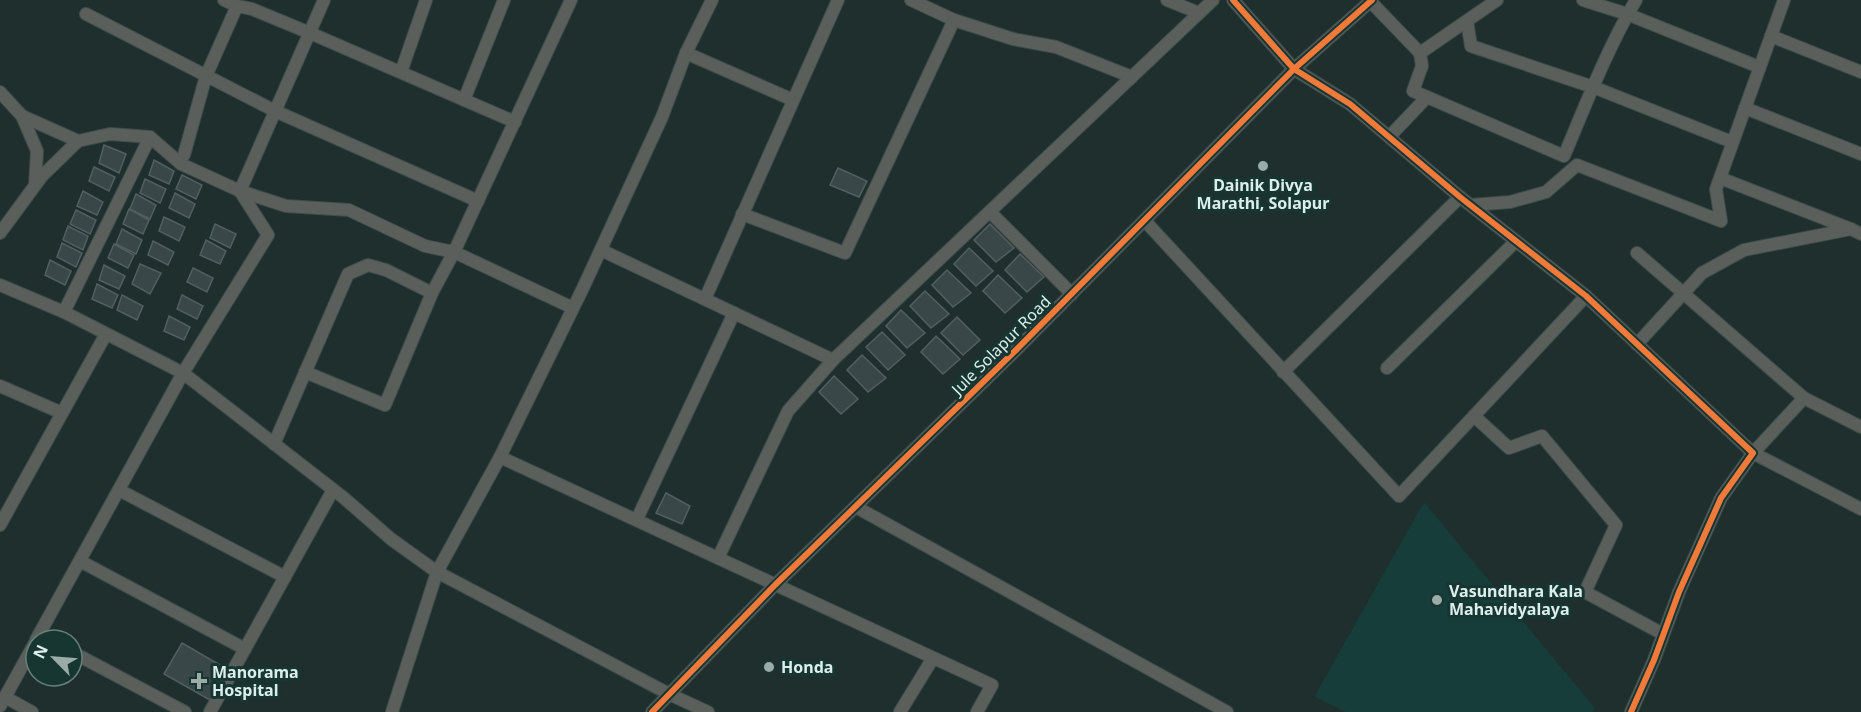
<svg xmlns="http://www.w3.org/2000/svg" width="1861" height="712" font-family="'Noto Sans',sans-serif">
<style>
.built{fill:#163d39}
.building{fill:#394748;stroke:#525f61;stroke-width:1.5}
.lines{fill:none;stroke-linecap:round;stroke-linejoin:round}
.street-casing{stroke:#3e4c4b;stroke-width:14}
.street{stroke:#5a5f5c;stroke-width:12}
.cycleway-casing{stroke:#173632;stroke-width:10}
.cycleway{stroke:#f17a3a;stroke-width:6}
.poi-dot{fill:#9aaba8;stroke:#173632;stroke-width:2}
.labels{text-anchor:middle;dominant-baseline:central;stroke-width:6;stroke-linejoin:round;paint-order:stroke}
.poi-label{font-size:16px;font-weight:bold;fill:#dceeeb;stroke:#173632;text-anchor:start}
.street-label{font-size:16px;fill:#dceeeb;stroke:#173632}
</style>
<rect width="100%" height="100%" fill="#1e2f2d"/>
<!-- built -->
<polygon class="built" points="1424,502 1595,708 1593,712 1346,712 1314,697"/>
<!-- building -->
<g class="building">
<polygon points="104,145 126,154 119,173 99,163"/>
<polygon points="154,160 174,171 169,184 149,175"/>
<polygon points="94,167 115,177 109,191 89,181"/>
<polygon points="838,168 867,181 859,197 830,185"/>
<polygon points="182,175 202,185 196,199 176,189"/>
<polygon points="145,179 166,189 160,203 140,193"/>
<polygon points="83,191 103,202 97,215 77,206"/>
<polygon points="175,193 195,204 189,218 169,208"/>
<polygon points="136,194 156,205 150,219 130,209"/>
<polygon points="129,209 149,220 143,234 123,224"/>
<polygon points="76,210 96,220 90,234 70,224"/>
<polygon points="164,217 185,227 179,241 159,231"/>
<polygon points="215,224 236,234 230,248 210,238"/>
<polygon points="990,224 1014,248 996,262 974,240"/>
<polygon points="68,226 88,236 83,250 63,240"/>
<polygon points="122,229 142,240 136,254 116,244"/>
<polygon points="206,240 226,251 220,264 200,255"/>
<polygon points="153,241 174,252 168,265 148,255"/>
<polygon points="62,243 82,253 76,267 57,257"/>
<polygon points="114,244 134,255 128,268 108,258"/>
<polygon points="969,248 993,271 976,286 954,264"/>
<polygon points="1020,254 1044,277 1027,292 1005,270"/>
<polygon points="50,260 71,271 65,285 45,275"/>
<polygon points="140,264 161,273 150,294 132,284"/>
<polygon points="104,265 125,276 119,289 99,280"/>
<polygon points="193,268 213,278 207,292 187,282"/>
<polygon points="947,270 971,293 953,307 932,285"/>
<polygon points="998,275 1022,298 1005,313 983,291"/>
<polygon points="97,284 118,295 112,308 92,299"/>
<polygon points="925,291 949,314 931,328 910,306"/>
<polygon points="122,295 143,306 137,320 117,310"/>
<polygon points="182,295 203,306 197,319 177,309"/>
<polygon points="901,310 925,333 907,348 886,326"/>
<polygon points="169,316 190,327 184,340 164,331"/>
<polygon points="957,317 980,340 963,355 941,333"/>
<polygon points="882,332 905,355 888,370 866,347"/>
<polygon points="936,336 960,359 943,374 921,352"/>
<polygon points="862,355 886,378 868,392 847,370"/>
<polygon points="834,376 858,399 841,414 819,392"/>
<polygon points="666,493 690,506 682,524 656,513"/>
<polygon points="182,643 227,669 210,700 164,674"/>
</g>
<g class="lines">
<defs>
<g id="street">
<polyline points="224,0 237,6 252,9 310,33 515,122"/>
<polyline points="911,0 954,20 1013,39 1056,47 1132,77"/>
<polyline points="1167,0 1199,13"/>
<polyline points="1233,0 1294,69 1350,104 1460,197 1586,296 1753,453 1721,498 1679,592 1654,660 1631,712"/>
<polyline points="1583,0 1627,14 1759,67"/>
<polyline points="1370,1 1420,53 1497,0"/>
<polyline points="86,14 275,111 478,201"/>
<polyline points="1467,21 1471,46 1593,87 1732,142"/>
<polyline points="1771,36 1861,72"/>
<polyline points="686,53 793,100"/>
<path d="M1420,53l2,13 -9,25 151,65c22,-52 43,-107 72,-156"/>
<polyline points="401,72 426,0"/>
<polyline points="0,92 22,116 37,151 35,185"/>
<polyline points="464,100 504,0"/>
<polyline points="1745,108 1861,154"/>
<polyline points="22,116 78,141"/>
<polyline points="1389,137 1427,97"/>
<polyline points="184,155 206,76 237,6"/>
<polyline points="1720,178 1851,229"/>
<polyline points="1471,205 1510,202 1546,192 1577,165 1721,221 1716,189 1784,0"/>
<polyline points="990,212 1072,294"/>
<polyline points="742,214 845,253 954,20"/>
<polyline points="1145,221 1399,496 1586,296"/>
<polyline points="0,233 42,176 78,141 110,134 150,137 181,164 240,191 286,206 349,210 425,246 454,252 573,308"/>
<polyline points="601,250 833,360 1213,0"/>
<polyline points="1637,253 1804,398 1753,453 1861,509"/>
<polyline points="0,285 64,312 183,373 344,498 391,539 437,572 671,695 708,712"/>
<polyline points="705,299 838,0"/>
<polyline points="64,312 150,137"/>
<polyline points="1637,344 1702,273 1744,250 1851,229 1861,234"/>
<polyline points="1387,368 1515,242"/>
<polyline points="305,372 385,405 432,293 454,252 571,0"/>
<polyline points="1283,372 1460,197"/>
<polyline points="0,386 62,413"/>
<polyline points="1804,398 1861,427"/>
<polyline points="1474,416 1509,448 1542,436 1616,525 1585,592 1663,634"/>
<polyline points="274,444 348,274 368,265 386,270 432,293"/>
<polyline points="500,457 992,685 977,712"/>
<polyline points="119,490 285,577"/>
<polyline points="856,507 1227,712"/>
<polyline points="637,519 734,313"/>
<polyline points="0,525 106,334"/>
<polyline points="718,558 788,411 833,360"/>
<polyline points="80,561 245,649"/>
<polyline points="36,640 183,373 268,235 240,191 324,0"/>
<polyline points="72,652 185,712"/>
<polyline points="5,697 32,712"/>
<polyline points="0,706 36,641"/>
<polyline points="210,712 333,490"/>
<polyline points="392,712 437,572 500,457 583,288 662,117 686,53 712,0"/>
<polyline points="652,712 775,585 1016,350 1294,69 1372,0"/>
<polyline points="900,712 933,658"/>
</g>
</defs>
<!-- street casing -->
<use href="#street" class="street-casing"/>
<!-- street -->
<use href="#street" class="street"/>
<defs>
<g id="cycleway">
<polyline points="1233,0 1294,69 1350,104 1460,197 1586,296 1753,453 1721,498 1679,592 1654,660 1631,712"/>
<polyline points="652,712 775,585 1016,350 1294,69 1372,0"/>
</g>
</defs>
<!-- cycleway casing -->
<use href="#cycleway" class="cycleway-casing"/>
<!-- cycleway -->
<use href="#cycleway" class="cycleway"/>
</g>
<!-- markers -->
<g class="poi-dot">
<circle cx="1263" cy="166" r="6"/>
<circle cx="1437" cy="600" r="6"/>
<circle cx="769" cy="667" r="6"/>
<path d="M196 672h6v6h6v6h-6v6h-6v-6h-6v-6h6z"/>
</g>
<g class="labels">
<!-- poi labels -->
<g class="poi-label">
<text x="1263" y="185" text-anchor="middle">Dainik Divya<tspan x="1263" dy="18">Marathi, Solapur</tspan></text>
<text x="1449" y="591">Vasundhara Kala<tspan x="1449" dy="18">Mahavidyalaya</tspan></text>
<text x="781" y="667">Honda</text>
<text x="212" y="672">Manorama<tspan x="212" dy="18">Hospital</tspan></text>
</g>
<!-- street labels -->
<g class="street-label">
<text transform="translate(1001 345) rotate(-45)">Jule Solapur Road</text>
</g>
</g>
<!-- north arrow -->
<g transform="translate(54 658) rotate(295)"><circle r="28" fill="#173632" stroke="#66807c" stroke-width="1.5"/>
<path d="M0-4.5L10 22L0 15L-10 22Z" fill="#9aaba8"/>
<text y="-9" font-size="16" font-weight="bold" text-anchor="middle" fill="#dceeeb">N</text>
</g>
</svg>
